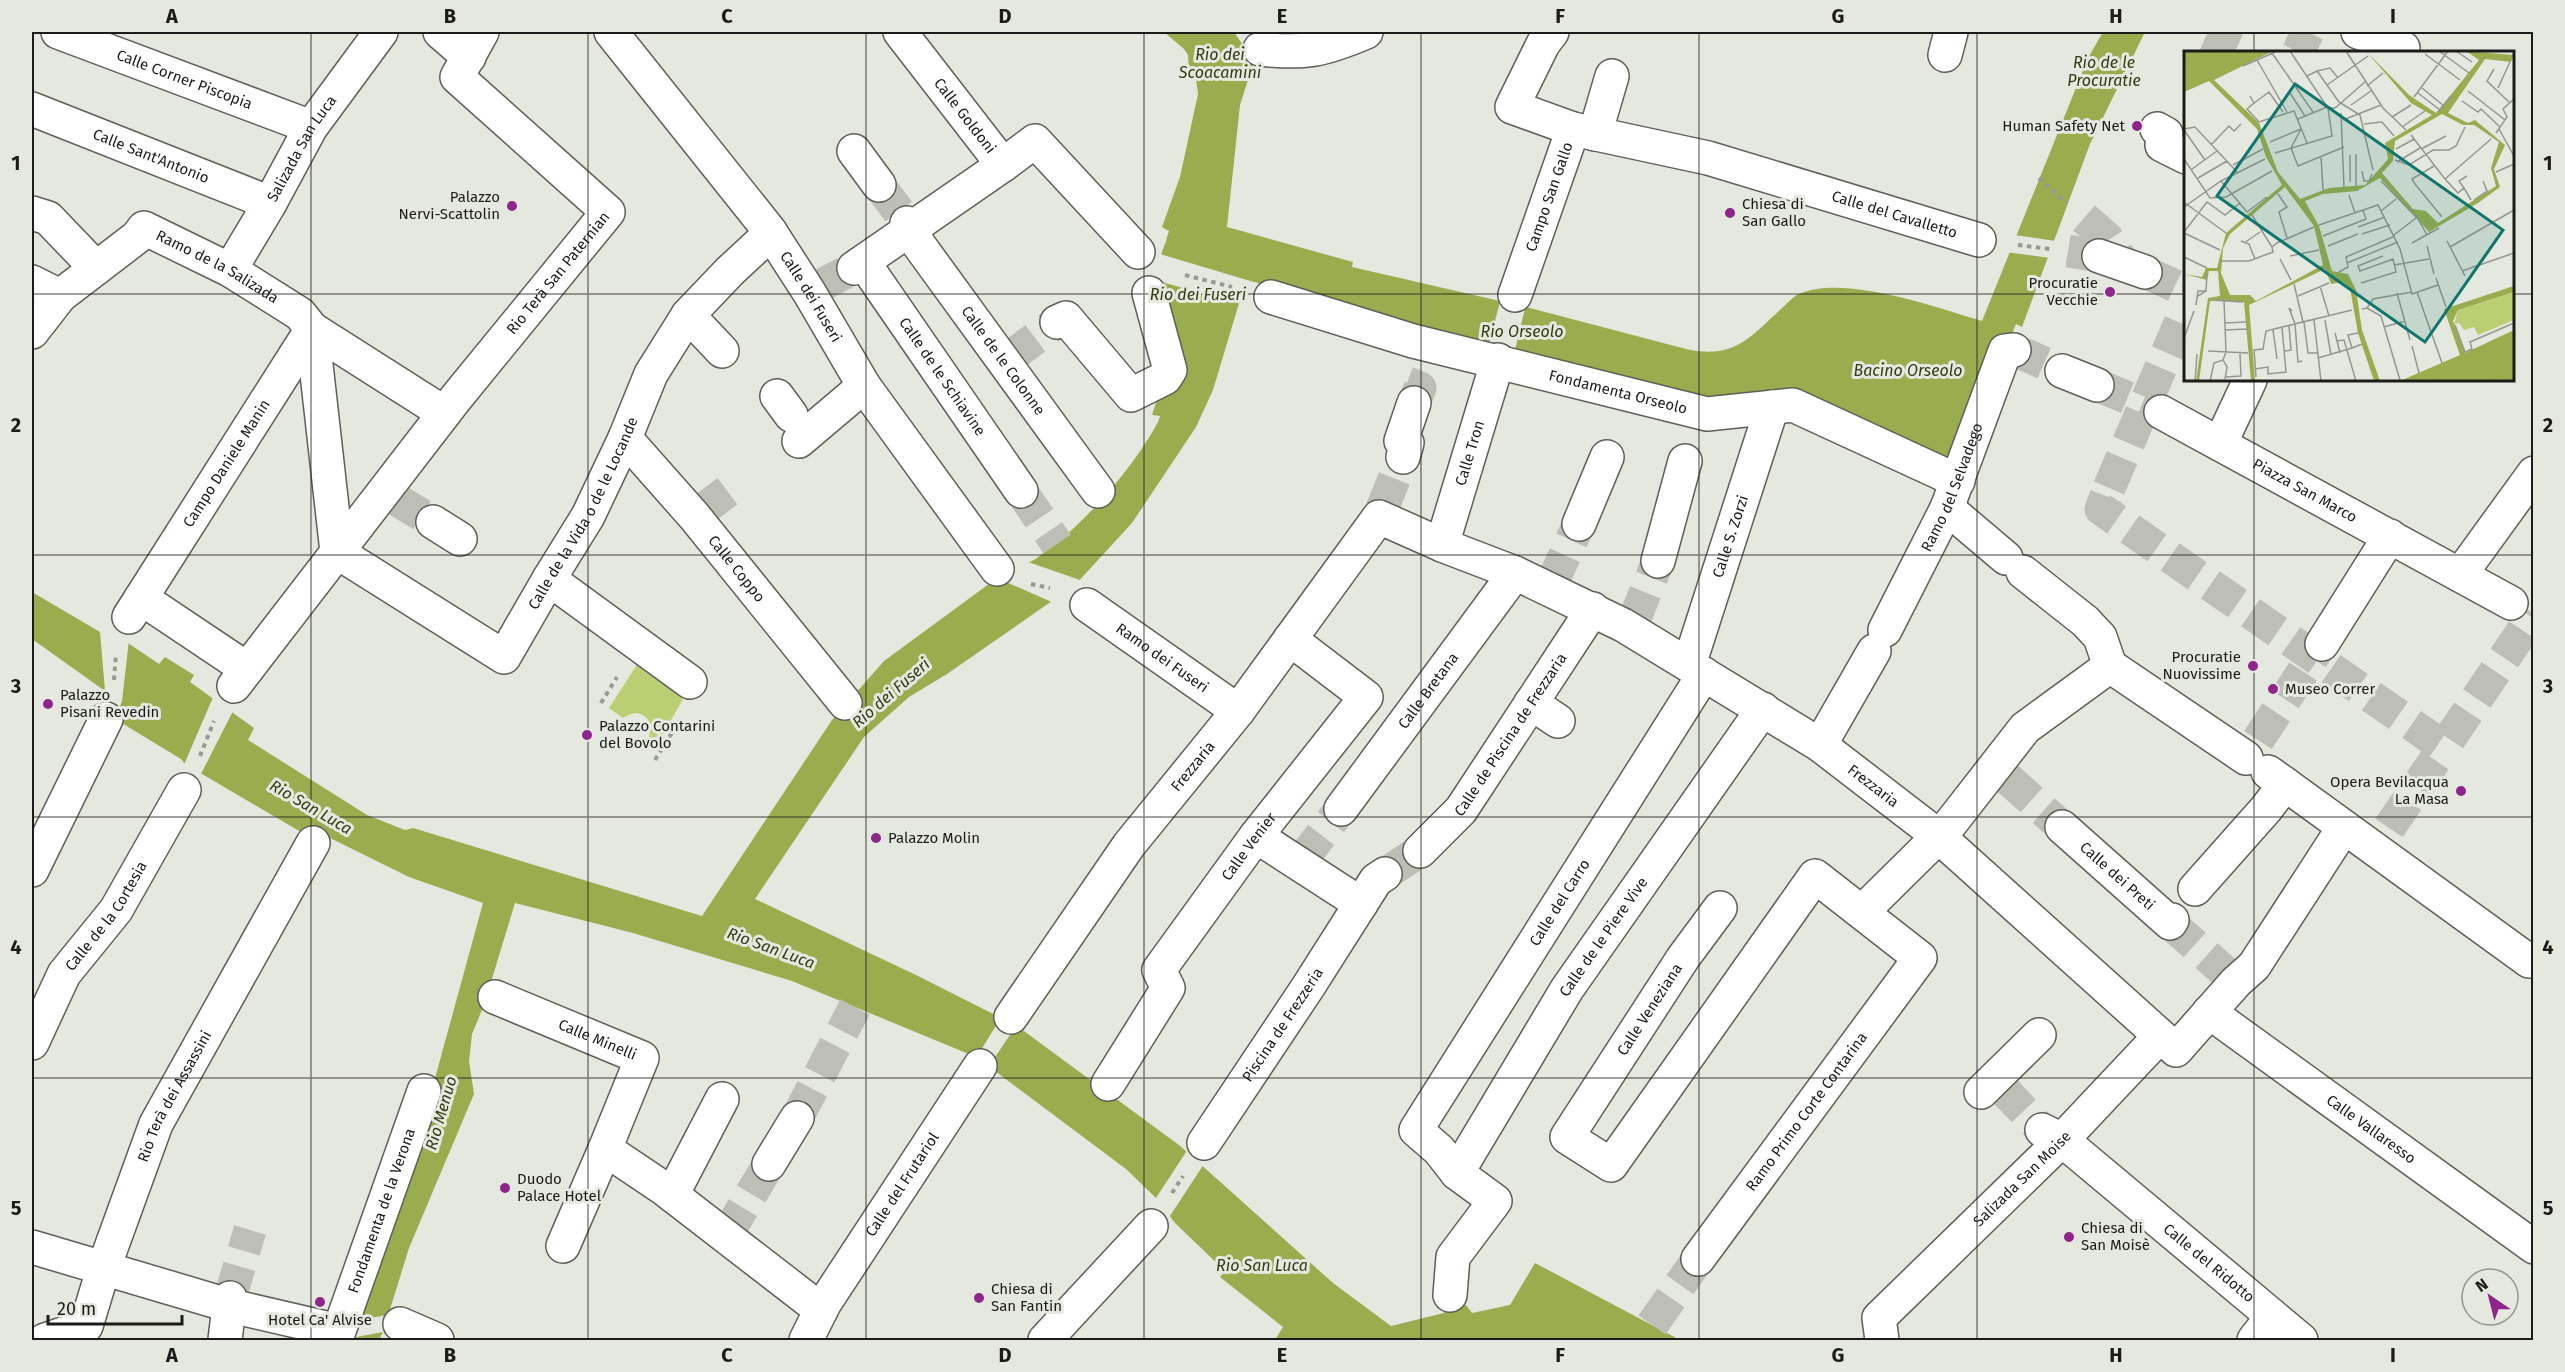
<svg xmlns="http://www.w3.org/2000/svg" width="2565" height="1372" font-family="'Fira Sans',sans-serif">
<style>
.green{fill:#bacf74}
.water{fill:#99ad4e}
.pier{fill:#e5e8df}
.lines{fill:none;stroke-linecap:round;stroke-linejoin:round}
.minor-tunnel{stroke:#bdbfb7;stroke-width:33;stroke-dasharray:33 16;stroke-linecap:butt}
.minor-casing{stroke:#5d5f58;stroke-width:36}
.path{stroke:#979993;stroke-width:4;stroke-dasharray:4.5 4.5;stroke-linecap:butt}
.minor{stroke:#fff;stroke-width:33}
.grid{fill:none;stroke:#1b1c19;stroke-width:1.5;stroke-opacity:0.55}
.poi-dot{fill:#8e258a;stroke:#e5e8df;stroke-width:2}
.labels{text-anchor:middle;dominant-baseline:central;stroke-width:6;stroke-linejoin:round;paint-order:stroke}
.street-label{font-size:15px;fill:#1b1c19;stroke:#e5e8df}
.poi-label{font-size:15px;fill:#1b1c19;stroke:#e5e8df;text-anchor:start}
.water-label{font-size:16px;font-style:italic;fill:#333b13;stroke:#e5e8df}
.inset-river{fill:none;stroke:#99ad4e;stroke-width:3}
.inset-road{fill:none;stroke:#949690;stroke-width:1.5}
.view{fill:#0f766e;fill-opacity:0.15;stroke:#0f766e;stroke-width:3}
.inset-edge{fill:none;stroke:#1b1c19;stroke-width:3}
.neatline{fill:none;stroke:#1b1c19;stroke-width:2}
.grid-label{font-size:20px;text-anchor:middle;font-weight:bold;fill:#1b1c19}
</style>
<rect width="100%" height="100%" fill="#e5e8df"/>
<!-- green -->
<path class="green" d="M638,663l45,36 -26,46 -8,-6 2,-14c-6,-13 -16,-15 -28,-7l-14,-10z"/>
<!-- water -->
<path class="water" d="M1164,32h70l20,29 -14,44 -13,122 126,35 -1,5 174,40 164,43c46,8 61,-14 91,-41 6,-5 11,-12 18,-15 45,-20 136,13 183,27l106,-263 15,-26h42l-55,112 -68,183 -6,-3 -4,10 -9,6 -14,24 -7,-1 -29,83 1,18 -157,-70 -96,6 -455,-120 -33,110 -17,37 -64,96 -57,62 -128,89 -38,23 -45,40 -109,162 161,76 101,51 162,119 154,138 58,43 53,-13v-4l22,-4 6,8 38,-8 25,-42 145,77h-405l8,-13 -63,-50 5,-6 -50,-48 -19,-25 -30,-29 -150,-112 -184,-76 -159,-48 -118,-30 -31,102 -12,29 -3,27 5,33 -65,154 -26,84 -4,8h-34l89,-258 49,-179 -74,-26 -79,-39 -24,-3 -121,-71 -4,-5 -66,-40 -10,-28 -73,-52v-47l68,40 28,11 31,21 6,-7 29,18 -4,7 64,46 -6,12 119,75 38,15 8,-2 289,88 130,-196 52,-59 113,-83c59,-18 132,-102 161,-156l2,-6 -8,-1 7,-22 -6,-114 16,-48 -7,-4 18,-50 18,-83 -2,-15 -7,-9 -1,-15 -4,-6z"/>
<!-- pier -->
<g class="pier">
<polygon points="2014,235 2056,241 2050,258 2006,252"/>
<polygon points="1167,239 1160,254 1274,288 1273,291 1248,283 1243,300 1240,299 1239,303 1150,279 1157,253 1163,240"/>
<polygon points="1501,298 1526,304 1513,358 1487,351"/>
<polygon points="1028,562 1080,580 1076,585 1078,587 1054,603 997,578 1008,574"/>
<polygon points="102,630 129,640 122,701 115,719 111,719 103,695 105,691 100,632"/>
<polygon points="214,695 234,709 200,776 183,767"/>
<polygon points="1003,1014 1018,1023 987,1069 975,1060"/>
<polygon points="1188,1149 1204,1164 1168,1219 1154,1201"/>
<polygon points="387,1315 383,1332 346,1339 348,1322"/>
</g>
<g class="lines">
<!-- minor-tunnel -->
<g class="minor-tunnel">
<polyline points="2206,36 2243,52"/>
<polyline points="2298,52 2308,32"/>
<polyline points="879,185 907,223"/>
<polyline points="2084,218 2107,238 2124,264"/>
<polyline points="2068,251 2099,256"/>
<polyline points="2145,272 2186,291"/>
<polyline points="816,288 854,268"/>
<polyline points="2014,350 2062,371"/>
<polyline points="1009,358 1057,322"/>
<polyline points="1407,383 1420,388 1414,403"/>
<polyline points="2097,385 2157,410"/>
<polyline points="2109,488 2186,309"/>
<polyline points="1021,491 1057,544"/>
<polyline points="2106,496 2101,509 2444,747 2534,614"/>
<polyline points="394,498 433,522"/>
<polyline points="1382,509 1403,457"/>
<polyline points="701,511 740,482"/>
<polyline points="1551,585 1579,524"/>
<polyline points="1633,623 1658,561"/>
<polyline points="2258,740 2318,649"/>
<polyline points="2007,778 2062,827"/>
<polyline points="2389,828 2444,747"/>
<polyline points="1301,861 1341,809"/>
<polyline points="1385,874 1420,851"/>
<polyline points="2170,923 2225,972"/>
<polyline points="2001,1087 2042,1130"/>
<polyline points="797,1118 855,1007"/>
<polyline points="726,1236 769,1164"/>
<polyline points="230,1298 250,1230"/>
<polyline points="1652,1325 1698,1259"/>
</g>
<defs>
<g id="minor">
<path id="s1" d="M58,32l253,95"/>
<polyline points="440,32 469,57"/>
<path id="s2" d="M611,32l158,198 40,62 55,94 133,183"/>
<path id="s3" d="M900,32l103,133 32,-24 103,111"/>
<path id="s4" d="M1552,32l-9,12 -31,63 61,22 135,29 271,82"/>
<polyline points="2358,32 2403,48"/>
<path d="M1260,49c45,5 64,1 106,-17"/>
<polyline points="1945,55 1951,32"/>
<path id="s5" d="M32,109l238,94"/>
<polyline points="2157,129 2166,134 2162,145 2186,157"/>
<polyline points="1595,134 1612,76"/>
<polyline points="854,151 879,185"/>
<polyline points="32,213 48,218 96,268"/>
<path id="s6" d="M907,223l12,22 179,246"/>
<polyline points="2099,256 2145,272"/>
<path id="s7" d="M864,263l157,228"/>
<polyline points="854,268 1003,165"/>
<path id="s8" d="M230,270l40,-67 41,-76 70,-95"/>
<polyline points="32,282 60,296"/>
<path id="s9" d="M1515,295l58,-166"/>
<path id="s10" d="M1271,297l142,44 294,73 86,-9 165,76"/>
<polyline points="688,315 722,351"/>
<polyline points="1057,322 1066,318 1131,395 1165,378 1170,370 1149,293"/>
<path id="s11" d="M312,329l25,223 167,105 45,-78 39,-63 37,-78 26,-64 37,-59 42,-44 41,-38"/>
<path id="s12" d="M32,332l28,-36 77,-59 7,-9 86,42 70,44 12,15 132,84"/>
<polyline points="2062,371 2097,385"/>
<polyline points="777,396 791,415"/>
<path id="s13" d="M2161,412l350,191"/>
<path id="s14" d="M625,438l69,78 151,187"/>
<polyline points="799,441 864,386"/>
<polyline points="2220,444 2250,380"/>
<polyline points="1403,457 1407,443 1401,441 1414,403"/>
<polyline points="1947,508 2006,558"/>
<polyline points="433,522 460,539"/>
<polyline points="1579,524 1607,457"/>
<path id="s15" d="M1442,545l56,-185"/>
<polyline points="1658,561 1685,461"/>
<polyline points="2023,572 2085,621 2100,637 2110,666 2246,758"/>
<polyline points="2460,575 2534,473"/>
<polyline points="549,579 690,682"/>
<polyline points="141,598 247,669"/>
<path id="s16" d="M1087,605l151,106"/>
<path id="s17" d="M129,617l183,-288"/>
<path id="s18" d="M1885,630l62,-122 58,-157 9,-1"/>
<polyline points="2322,644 2390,536"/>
<path id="s19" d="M1689,665l83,-258"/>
<path id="s20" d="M234,686l222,-288 152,-186 -151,-135 25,-45"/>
<polyline points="1531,703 1558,721"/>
<polyline points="1820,745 1874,651"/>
<polyline points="2285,784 2529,961"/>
<path id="s21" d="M1341,809l174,-236"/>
<path id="s22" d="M2062,827l108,96 2,-3"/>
<polyline points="1256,836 1361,904"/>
<path id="s23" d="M1420,851l41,-41 132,-201"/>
<polyline points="32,870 106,719"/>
<polyline points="2195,889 2266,809 2285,784 2268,772"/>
<polyline points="1862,912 1947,828 2025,728 2110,666"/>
<path id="s24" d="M495,997l147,61 -37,91 58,39 158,122"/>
<path id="s25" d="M2209,1012l325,235"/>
<path id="s26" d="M1011,1017l118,-172 109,-134 141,-194 63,28 73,28 108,52 197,120 117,90 239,215 60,-68 18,-16 90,-139"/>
<path id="s27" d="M32,1043l32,-69 52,-64 68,-120"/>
<path id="s28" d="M1108,1084l60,-96 -9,-18 97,-134 110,-139 -76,-58"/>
<polyline points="1981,1092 2039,1035"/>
<path id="s29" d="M2042,1130l20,10 239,200"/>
<path id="s30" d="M1204,1143l104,-156 68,-107 9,-6"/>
<polyline points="769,1164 797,1118"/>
<path id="s31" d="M1457,1173l110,-184 196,-280"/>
<polyline points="672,1195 722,1099"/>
<polyline points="563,1246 605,1149"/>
<path id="s32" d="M32,1247l199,59 108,25 85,-240"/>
<path id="s33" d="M1698,1259l222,-301 -105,-82 -204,289 -44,-28 116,-179 37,-50"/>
<path id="s34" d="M1450,1295l3,-38 42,-56 -38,-28 -18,-23 -23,-20 288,-456"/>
<polyline points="400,1324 437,1340"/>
<path id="s35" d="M45,1340l41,-14 17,-56 53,-146 157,-281"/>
<polyline points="225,1340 230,1298"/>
<path id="s36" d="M806,1340l18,-36 156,-238"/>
<polyline points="1045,1340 1151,1226"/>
<path id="s37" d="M1882,1340l-3,-22 183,-178 98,-104"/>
<polyline points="2254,1340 2272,1317"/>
</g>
</defs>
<!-- minor casing -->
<use href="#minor" class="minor-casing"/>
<!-- path -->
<g class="path">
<polyline points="2039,178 2067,203"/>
<polyline points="2018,245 2050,249"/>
<polyline points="1185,275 1232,287"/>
<polyline points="1031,584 1050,588"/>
<polyline points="114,680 116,654"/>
<polyline points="601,703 617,677"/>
<polyline points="200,756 214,721"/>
<polyline points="655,760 680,720"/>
<polyline points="1172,1193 1183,1176"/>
</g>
<!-- minor -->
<use href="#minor" class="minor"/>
</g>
<!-- grid -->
<path class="grid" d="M311,32v1308M588,32v1308M866,32v1308M1144,32v1308M1421,32v1308M1699,32v1308M1977,32v1308M2254,32v20M32,294h2154M2512,294h22M2254,380v960M32,555h2502M32,817h2502M32,1078h2502"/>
<!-- markers -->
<g class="poi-dot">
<circle cx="2137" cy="126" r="6"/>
<circle cx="512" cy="206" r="6"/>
<circle cx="1730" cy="213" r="6"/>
<circle cx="2110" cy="292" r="6"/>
<circle cx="2253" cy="666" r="6"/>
<circle cx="2273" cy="689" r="6"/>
<circle cx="48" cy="704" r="6"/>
<circle cx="587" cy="735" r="6"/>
<circle cx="2461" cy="791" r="6"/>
<circle cx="876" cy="838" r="6"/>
<circle cx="505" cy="1188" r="6"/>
<circle cx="2069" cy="1237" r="6"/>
<circle cx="979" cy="1298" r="6"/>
<circle cx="320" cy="1302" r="6"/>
</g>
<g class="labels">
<!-- street labels -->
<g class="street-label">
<text stroke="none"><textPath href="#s1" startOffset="135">Calle Corner Piscopia</textPath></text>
<text stroke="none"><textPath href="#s3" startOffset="106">Calle Goldoni</textPath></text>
<text stroke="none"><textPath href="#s8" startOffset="141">Salizada San Luca</textPath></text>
<text stroke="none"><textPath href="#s5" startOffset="128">Calle Sant'Antonio</textPath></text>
<text stroke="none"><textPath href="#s9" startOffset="104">Campo San Gallo</textPath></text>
<text stroke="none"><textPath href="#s4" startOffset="483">Calle del Cavalletto</textPath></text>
<text stroke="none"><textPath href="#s12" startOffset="237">Ramo de la Salizada</textPath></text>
<text stroke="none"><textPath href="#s20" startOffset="525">Rio Terà San Paternian</textPath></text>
<text stroke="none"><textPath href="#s2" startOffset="332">Calle dei Fuseri</textPath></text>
<text stroke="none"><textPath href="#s6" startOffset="168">Calle de le Colonne</textPath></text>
<text stroke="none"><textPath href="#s7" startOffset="138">Calle de le Schiavine</textPath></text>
<text stroke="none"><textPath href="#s10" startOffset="360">Fondamenta Orseolo</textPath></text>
<text stroke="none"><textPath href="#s15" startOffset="96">Calle Tron</textPath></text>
<text stroke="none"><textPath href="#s17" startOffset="182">Campo Daniele Manin</textPath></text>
<text stroke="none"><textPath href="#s18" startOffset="158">Ramo del Selvadego</textPath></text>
<text stroke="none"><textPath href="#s13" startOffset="164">Piazza San Marco</textPath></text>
<text stroke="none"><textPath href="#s11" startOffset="586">Calle de la Vida o de le Locande</textPath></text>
<text stroke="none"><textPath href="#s19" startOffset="135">Calle S. Zorzi</textPath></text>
<text stroke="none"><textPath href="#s14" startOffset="172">Calle Coppo</textPath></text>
<text stroke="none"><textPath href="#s16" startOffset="92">Ramo dei Fuseri</textPath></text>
<text stroke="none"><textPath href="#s21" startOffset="147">Calle Bretana</textPath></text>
<text stroke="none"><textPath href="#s23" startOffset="148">Calle de Piscina de Frezzaria</textPath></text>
<text stroke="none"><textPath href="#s26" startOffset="310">Frezzaria</textPath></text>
<text stroke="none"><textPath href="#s26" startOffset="1186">Frezzaria</textPath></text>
<text stroke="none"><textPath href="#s28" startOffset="286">Calle Venier</textPath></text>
<text stroke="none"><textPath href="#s22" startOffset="74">Calle dei Preti</textPath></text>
<text stroke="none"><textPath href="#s34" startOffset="484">Calle del Carro</textPath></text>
<text stroke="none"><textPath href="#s27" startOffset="148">Calle de la Cortesia</textPath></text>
<text stroke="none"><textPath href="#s31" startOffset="278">Calle de le Piere Vive</textPath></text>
<text stroke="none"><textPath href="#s33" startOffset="1065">Calle Veneziana</textPath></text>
<text stroke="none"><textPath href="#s30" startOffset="142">Piscina de Frezzeria</textPath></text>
<text stroke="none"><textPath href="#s24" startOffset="111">Calle Minelli</textPath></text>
<text stroke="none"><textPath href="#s35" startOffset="290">Rio Terà dei Assassini</textPath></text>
<text stroke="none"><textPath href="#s33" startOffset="183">Ramo Primo Corte Contarina</textPath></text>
<text stroke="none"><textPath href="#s25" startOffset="200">Calle Vallaresso</textPath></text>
<text stroke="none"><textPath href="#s37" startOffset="222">Salizada San Moise</textPath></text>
<text stroke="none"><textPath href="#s36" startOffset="183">Calle del Frutariol</textPath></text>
<text stroke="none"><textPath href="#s32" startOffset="446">Fondamenta de la Verona</textPath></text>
<text stroke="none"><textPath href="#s29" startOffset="214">Calle del Ridotto</textPath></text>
</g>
<!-- poi labels -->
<g class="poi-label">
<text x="2125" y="126" text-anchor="end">Human Safety Net</text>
<text x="500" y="197" text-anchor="end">Palazzo<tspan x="500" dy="17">Nervi-Scattolin</tspan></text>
<text x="1742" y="204">Chiesa di<tspan x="1742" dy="17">San Gallo</tspan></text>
<text x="2098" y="283" text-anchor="end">Procuratie<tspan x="2098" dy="17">Vecchie</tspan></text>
<text x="2241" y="657" text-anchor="end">Procuratie<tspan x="2241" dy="17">Nuovissime</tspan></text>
<text x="2285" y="689">Museo Correr</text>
<text x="60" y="695">Palazzo<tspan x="60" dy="17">Pisani Revedin</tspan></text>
<text x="599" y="726">Palazzo Contarini<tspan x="599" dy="17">del Bovolo</tspan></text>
<text x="2449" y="782" text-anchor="end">Opera Bevilacqua<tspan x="2449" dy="17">La Masa</tspan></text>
<text x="888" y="838">Palazzo Molin</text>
<text x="517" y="1179">Duodo<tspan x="517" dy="17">Palace Hotel</tspan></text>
<text x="2081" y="1228">Chiesa di<tspan x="2081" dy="17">San Moisè</tspan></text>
<text x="991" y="1289">Chiesa di<tspan x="991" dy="17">San Fantin</tspan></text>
<text x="320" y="1320" text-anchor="middle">Hotel Ca' Alvise</text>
</g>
<!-- water labels -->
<g class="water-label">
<text x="1220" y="54">Rio dei<tspan x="1220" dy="18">Scoacamini</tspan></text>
<text x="2104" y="62">Rio de le<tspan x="2104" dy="18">Procuratie</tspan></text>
<text x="1198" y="294">Rio dei Fuseri</text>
<text x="1522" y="331">Rio Orseolo</text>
<text x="1908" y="370">Bacino Orseolo</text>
<text transform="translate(891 693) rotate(-41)">Rio dei Fuseri</text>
<text transform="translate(311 807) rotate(30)">Rio San Luca</text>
<text transform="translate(771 948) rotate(20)">Rio San Luca</text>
<text transform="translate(441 1113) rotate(-74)">Rio Menuo</text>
<text x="1262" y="1265">Rio San Luca</text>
</g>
</g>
<!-- overview -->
<g transform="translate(2184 51)">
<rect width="330" height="330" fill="#e5e8df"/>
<path d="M330,241v28l-36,15 -4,-8 -10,3 -5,-7 -5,1 4,-14z" fill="#bacf74"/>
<path d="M0,0h89l-59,29 45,43 19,49 22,27 29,-11 36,-3 23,-26 -3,-16 47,-28 -21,-12 -45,-52 43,44 27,18 43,-53 -13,-9 48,4 -3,7 -26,-3 -37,54 20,10 7,-3 30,25 -11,24 6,18 -22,16 -49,29 -49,-54 -23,13 -34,3 -18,7 14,25 13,45 16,3 8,16 6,40 18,51h-6l-16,-48 -8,-45 -8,-6 -11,2 -6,-15 -76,36 6,76h-4l-7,-79 -34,-1 -11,80h-3l12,-83 12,-2 -2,-25h-9l-2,9 -23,-6 18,3 4,-9h11l9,-35 56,-48 -16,-28 -9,-28 -48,-48 -25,11zM258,63l21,11h11l25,17 -8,26 5,18 -58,37 -12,-12 -13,-2 -31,-36 11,-12 2,-20zM101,136l29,39 9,39 -67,36 -6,-6h-20l-9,-22 2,-25 7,-14zM330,235v6l-56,18 -5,11 12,32 49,-23v51h-114l60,-26 -16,-46z" fill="#99ad4e" fill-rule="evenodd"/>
<path class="inset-river" d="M0,9l23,-9M0,11l28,-11M0,12l33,-12M299,314l31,14M305,316l25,6M301,317l15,13M246,330l12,-15"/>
<path class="inset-road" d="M162,0l37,57 23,22M255,0l30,22M272,0l16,11M88,2l41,59M241,3l35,26M73,9l30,52M59,15l32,-14M310,18l-7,12 23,22M133,20l13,-3 8,10M123,25l10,-5 22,31M143,34l41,-29M183,35l16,-13M238,37l22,18M314,37l12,-26M284,40l37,29M106,42l15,23M234,42l22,17 11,-14M66,45l4,7 -7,6 12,13 35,-11 13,32M230,46l34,-46M278,50l16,11 3,-3 19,18M155,51l21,13 13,55M70,52l15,-11 14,20M167,54l20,-14M144,57h7l30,-26M157,62l3,74M208,66l19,-12M114,68l29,-12M159,69l38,-15M198,71l12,14M180,73l18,-2M218,76l23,-16M0,78l11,-2 42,45M117,78l-10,19 7,18 46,-19M315,78l15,27M0,79l21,30M312,82l11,-16 -4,-8 11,-10M227,84l34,44 13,14 6,-5 7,12M86,91l31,-13M27,94l18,-19 5,5 7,-7M212,98l18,-10M237,98l25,-13M91,102l57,-17 -4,-28 -38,-57M172,103v33M137,105l2,34M0,108l26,39 16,-1 46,-26M211,109l14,5 24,-15h16l7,-4 9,-19M213,111l23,-14M49,114l30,-16M8,118l25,-18M178,120l2,10h5l3,-7M312,121l18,-8M14,127l29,-17M261,128l46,-40M37,130l26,31 20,-15M197,130l37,38 9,16M166,131v-27M231,133l27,33M231,133l-3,-5 22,-13M280,137l-5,-7 8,-5M94,143l9,13 -8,5 8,26M165,144l6,18M290,149l13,-9 -4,-10M1,152l41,30M0,156l37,-26 44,-22M197,160l15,-12M68,164l20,32M135,174l59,-20 22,44 12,45 26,-9M174,176l27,-10M0,181l23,-30 18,13 15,-12M0,182l36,17M178,183l28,-9M210,184l22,-17M139,185l43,-17 -3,-9M57,190l8,3 6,15M263,190l18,35M60,192l16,-11M228,192l27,-15M144,195l30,-12M243,195l7,28M266,196l64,-37M106,205l29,-6M0,206l23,11M96,208l11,21M37,210h28l24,-9 -1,-5 5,-4 37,-16M163,212l51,-21M210,214l35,-6M278,220l52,-18M155,221l9,-5 -2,-10 49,-21M252,227l10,29M177,232l35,-11 -3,-13 -33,12 -2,-5 25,-10M110,233l9,38M136,235l9,30M233,241l25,71M213,242l13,47M14,245l8,-5 1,-17M114,245l31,-13M30,249l29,2M12,254l2,-14h8M183,257l14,8 19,64M178,258l5,-1 6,-9 39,-7M108,260l-3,-3 6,16 3,38 4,-1M130,269l7,61M141,269l6,35M120,271l4,31h9M41,272l21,-1M271,274l10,27 7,-3 -2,-7 44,-19M200,276l21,-6M41,279l22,-1M89,279l4,29M151,282l5,20M174,282l-10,2 4,13 10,-4M0,287l10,-27M153,290l7,-1 12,41M228,295l7,27M24,300l40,2M101,300l6,-1 -2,-24M134,307l34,-10M39,309l4,7 -2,12M71,318l13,-2v7l18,-2 -4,-45M42,326l15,-1 -1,-22M72,326l-2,-27 9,-1 3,-18 86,-21M11,330l2,-27M26,330l4,-18 9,-3 3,-8 -2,-52"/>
<path class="view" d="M111,33l208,146 -78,112 -208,-146z"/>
<rect width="330" height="330" class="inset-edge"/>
</g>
<!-- border -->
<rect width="2565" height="1372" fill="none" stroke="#e5e8df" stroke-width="66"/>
<!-- north arrow -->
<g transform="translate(2490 1297) rotate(325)"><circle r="28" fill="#e5e8df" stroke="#949690" stroke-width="1.5"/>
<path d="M0-4.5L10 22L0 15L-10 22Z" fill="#8e258a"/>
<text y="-9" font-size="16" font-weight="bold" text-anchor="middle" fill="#1b1c19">N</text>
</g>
<!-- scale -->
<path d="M48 1315v9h134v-9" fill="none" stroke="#1b1c19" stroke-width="3"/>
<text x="57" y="1315" font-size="18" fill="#1b1c19" stroke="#e5e8df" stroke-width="4.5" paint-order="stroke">20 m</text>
<rect x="33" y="33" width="2499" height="1306" class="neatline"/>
<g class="grid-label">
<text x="172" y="23">A</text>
<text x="450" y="23">B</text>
<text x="727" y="23">C</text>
<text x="1005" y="23">D</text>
<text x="1282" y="23">E</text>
<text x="1560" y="23">F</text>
<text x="1838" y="23">G</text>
<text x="2116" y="23">H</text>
<text x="2393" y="23">I</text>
<text x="16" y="170">1</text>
<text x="2548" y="170">1</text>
<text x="16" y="432">2</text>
<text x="2548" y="432">2</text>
<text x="16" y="693">3</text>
<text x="2548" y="693">3</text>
<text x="16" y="954">4</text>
<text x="2548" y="954">4</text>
<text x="16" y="1215">5</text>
<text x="2548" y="1215">5</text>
<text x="172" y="1362">A</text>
<text x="450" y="1362">B</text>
<text x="727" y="1362">C</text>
<text x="1005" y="1362">D</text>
<text x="1282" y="1362">E</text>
<text x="1560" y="1362">F</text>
<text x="1838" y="1362">G</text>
<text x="2116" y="1362">H</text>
<text x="2393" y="1362">I</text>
</g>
</svg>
